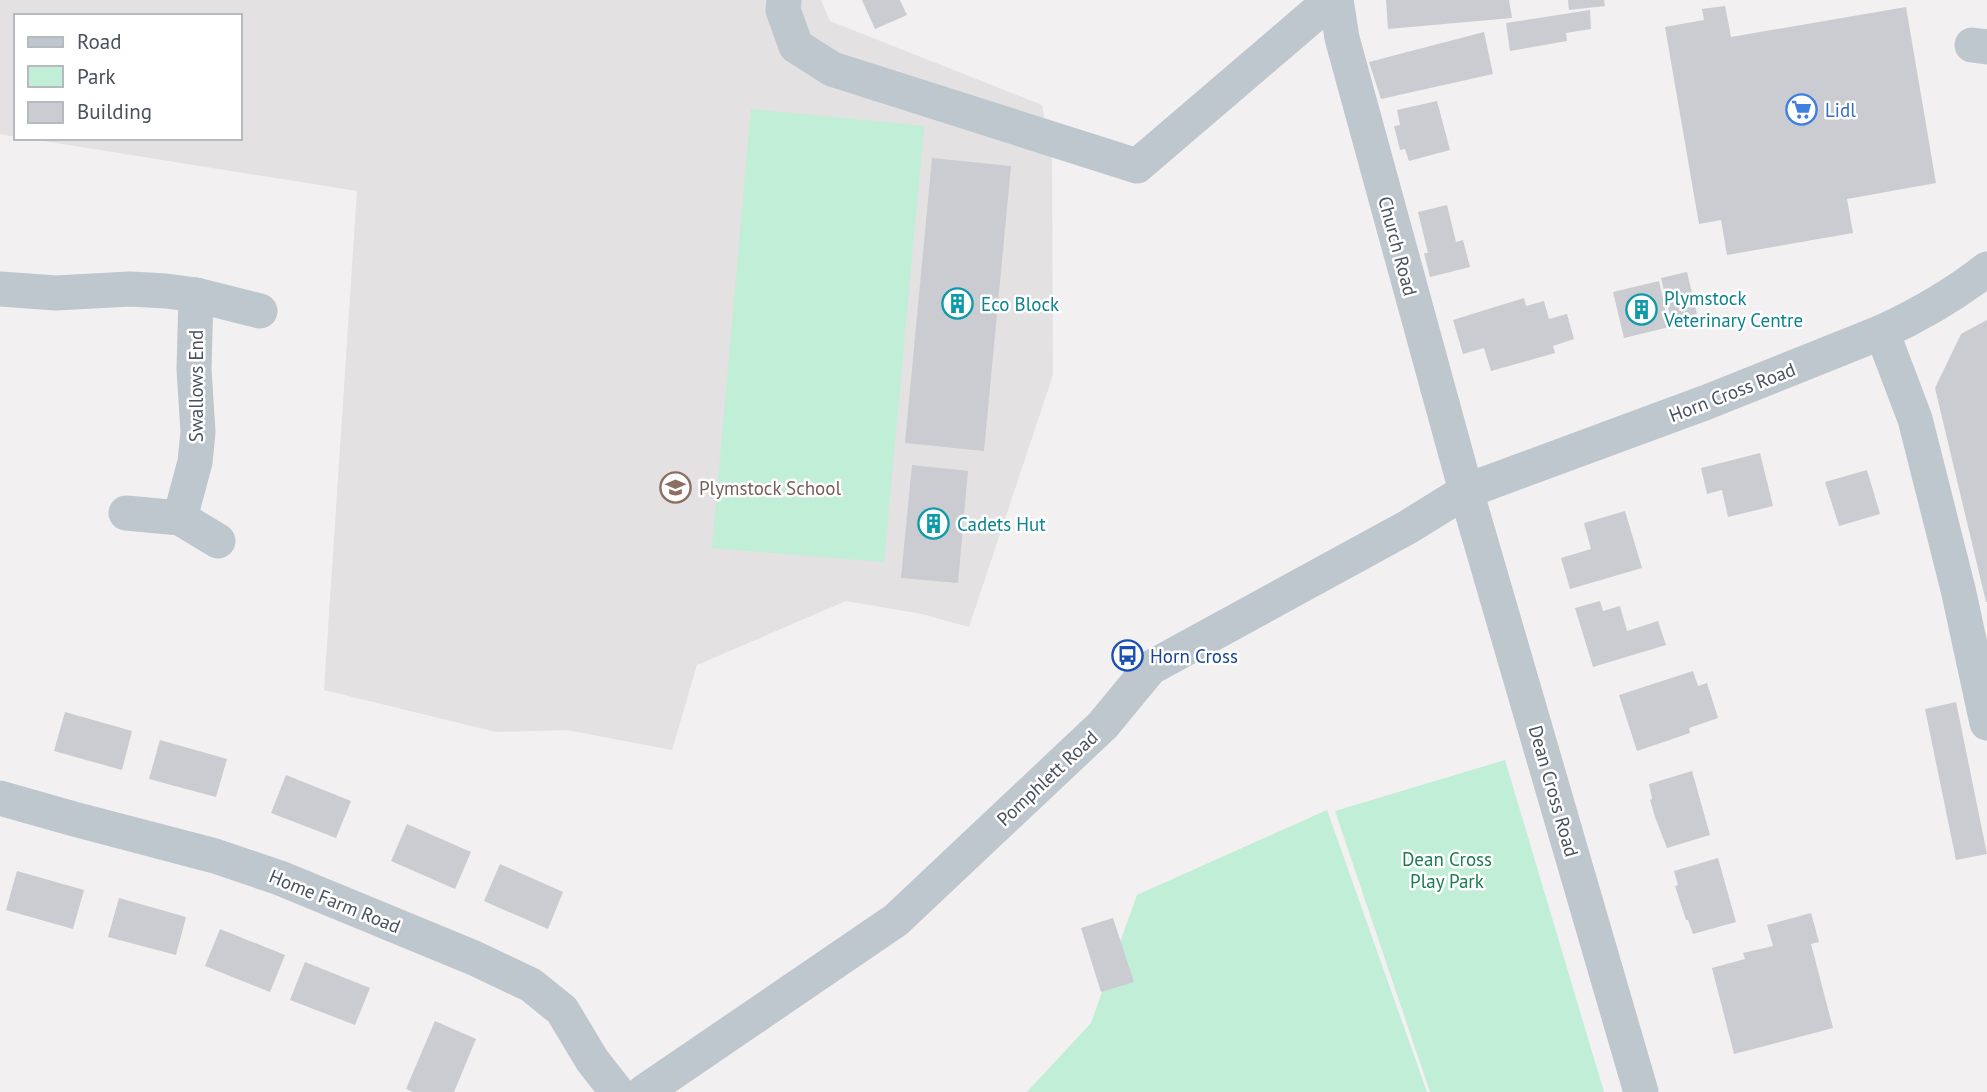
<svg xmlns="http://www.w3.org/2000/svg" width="1987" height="1092" font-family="'PT Sans',sans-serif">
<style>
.education{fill:#e3e1e2}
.green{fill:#c0eed6}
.building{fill:#caccd2}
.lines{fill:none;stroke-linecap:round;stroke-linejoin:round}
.minor{stroke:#bec6ce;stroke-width:35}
.labels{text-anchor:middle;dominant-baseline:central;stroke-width:5;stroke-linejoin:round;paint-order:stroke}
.shop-label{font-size:19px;fill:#366cbe;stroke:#fff;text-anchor:start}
.street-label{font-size:19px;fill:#48515d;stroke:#fff}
.culture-label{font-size:19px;fill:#0d838f;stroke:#fff;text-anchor:start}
.education-label{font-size:19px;fill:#785e54;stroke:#fff;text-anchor:start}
.transit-label{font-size:19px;fill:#164399;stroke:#fff;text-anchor:start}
.park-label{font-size:19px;fill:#1b7c54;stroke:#fff}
</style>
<rect width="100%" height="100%" fill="#f2f0f0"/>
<!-- education -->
<polygon class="education" points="0,0 821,0 830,21 1042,105 1052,159 1053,375 969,627 922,614 846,601 697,665 672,750 567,730 496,732 324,690 357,191 25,138 240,138 240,16 16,16 16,137 0,134"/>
<!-- green -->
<g class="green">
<polygon points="751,109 924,126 884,562 712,548"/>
<polygon points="1505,760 1604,1092 1430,1092 1335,811"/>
<polygon points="1327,810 1427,1092 1027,1092 1091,1023 1137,895"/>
</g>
<!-- building -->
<g class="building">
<polygon points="862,0 900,0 907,15 875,29"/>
<polygon points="1386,0 1509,0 1512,18 1388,29"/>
<polygon points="1568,0 1604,0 1605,6 1569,10"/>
<polygon points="1725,6 1731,37 1906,7 1936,183 1847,199 1853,233 1727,255 1721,220 1699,224 1665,27 1704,20 1702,9"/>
<polygon points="1590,10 1591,29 1566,33 1567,41 1510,51 1506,23"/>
<polygon points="1484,32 1493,74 1381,99 1369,62"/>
<polygon points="1437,101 1450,150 1409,161 1405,149 1400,150 1394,126 1400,125 1397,110"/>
<polygon points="932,158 1011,166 984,451 905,443"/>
<polygon points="1447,205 1456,242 1463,240 1470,267 1430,277 1424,253 1428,253 1418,212"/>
<polygon points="1687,272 1697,314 1671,320 1661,278"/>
<polygon points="1659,281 1669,327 1624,338 1613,292"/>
<polygon points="1524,298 1526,306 1544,301 1549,319 1567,314 1574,339 1553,346 1555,353 1491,371 1484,348 1463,354 1453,320"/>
<polygon points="1987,320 1987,602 1986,602 1935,388 1961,334"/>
<polygon points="1760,453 1773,506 1728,517 1722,490 1707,494 1701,468"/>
<polygon points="912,465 968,471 958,583 901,578"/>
<polygon points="1867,470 1880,514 1839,526 1825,482"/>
<polygon points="1625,511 1642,568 1570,589 1561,558 1591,549 1584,523"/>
<polygon points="1600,601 1603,611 1620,606 1627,631 1658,621 1666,645 1593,667 1575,608"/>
<polygon points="1693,671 1698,686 1707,683 1718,718 1689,728 1690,733 1637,751 1619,695"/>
<polygon points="1956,702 1987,854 1956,860 1925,709"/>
<polygon points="65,712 132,731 122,770 54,751"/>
<polygon points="160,740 227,759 216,797 149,779"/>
<polygon points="1692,771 1710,835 1667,848 1655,817 1650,800 1652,799 1649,784"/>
<polygon points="286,775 351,801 336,838 271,813"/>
<polygon points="407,824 471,852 455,889 391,861"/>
<polygon points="1718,858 1736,922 1693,934 1688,920 1686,920 1675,886 1678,885 1674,871"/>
<polygon points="500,864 563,892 548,929 484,901"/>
<polygon points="17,871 84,890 73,929 6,910"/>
<polygon points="119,898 186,917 176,955 108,937"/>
<polygon points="1811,913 1819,942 1811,944 1833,1028 1734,1054 1712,968 1745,959 1743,953 1773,946 1767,925"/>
<polygon points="1113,918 1134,982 1101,992 1081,928"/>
<polygon points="220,929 285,955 270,992 205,966"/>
<polygon points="305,962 370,988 355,1025 290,1000"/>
<polygon points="435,1021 476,1039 454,1092 413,1092 406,1089"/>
</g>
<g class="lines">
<!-- minor -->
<g class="minor">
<polyline points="784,0 783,10 796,46 832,69 1137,166 1331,0"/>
<polyline points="1336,0 1342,38 1466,491 1641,1092"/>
<polyline points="1972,45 1987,47"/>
<polyline points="0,289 56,293 130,289 166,291 196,295 260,311"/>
<polyline points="1882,332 1915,419 1958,589 1987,723"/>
<polyline points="126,513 180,518 218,541"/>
<polyline points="180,518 195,462 198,432 194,369 196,295"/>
<polyline points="0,798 74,819 215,856 280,878 474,958 531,985 562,1010 592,1060 617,1092"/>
<path d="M644,1092l252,-172 207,-195 47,-57 258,-141 58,-36 241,-89 175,-70c37,-17 73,-38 105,-63"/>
</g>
</g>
<!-- icons -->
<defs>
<symbol id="supermarket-ring" viewBox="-11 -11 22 22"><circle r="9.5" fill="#fff" stroke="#3f7fe0" stroke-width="1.5"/><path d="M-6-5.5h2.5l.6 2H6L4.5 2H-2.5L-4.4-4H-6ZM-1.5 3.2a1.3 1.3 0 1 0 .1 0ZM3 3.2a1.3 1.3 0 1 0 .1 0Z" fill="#3f7fe0"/></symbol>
<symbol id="building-ring" viewBox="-11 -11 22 22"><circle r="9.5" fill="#fff" stroke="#0f9aa8" stroke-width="1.5"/><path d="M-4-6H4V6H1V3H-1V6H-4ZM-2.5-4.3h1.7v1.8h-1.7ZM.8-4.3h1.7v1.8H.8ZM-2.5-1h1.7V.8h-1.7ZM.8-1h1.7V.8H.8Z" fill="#0f9aa8"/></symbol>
<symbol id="school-ring" viewBox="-11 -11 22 22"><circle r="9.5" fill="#fff" stroke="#8d6e63" stroke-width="1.5"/><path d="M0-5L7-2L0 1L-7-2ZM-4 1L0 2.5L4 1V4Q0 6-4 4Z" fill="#8d6e63"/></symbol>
<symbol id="bus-ring" viewBox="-11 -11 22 22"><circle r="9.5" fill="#fff" stroke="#1a4fb4" stroke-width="1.5"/><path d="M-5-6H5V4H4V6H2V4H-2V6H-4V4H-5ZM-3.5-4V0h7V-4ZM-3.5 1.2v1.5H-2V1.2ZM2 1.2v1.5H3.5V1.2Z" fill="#1a4fb4"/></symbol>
</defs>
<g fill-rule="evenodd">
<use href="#supermarket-ring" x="1784" y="92" width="35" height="35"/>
<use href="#building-ring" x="940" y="286" width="35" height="35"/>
<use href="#building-ring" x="1624" y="292" width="35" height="35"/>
<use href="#school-ring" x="658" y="470" width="35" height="35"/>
<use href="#building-ring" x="916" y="506" width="35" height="35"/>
<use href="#bus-ring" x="1110" y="638" width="35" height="35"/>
</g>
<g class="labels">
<!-- shop labels -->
<g class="shop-label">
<text x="1825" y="110">Lidl</text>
</g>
<!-- street labels -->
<g class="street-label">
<text transform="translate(1398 246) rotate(75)">Church Road</text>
<text transform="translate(196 386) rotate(-90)">Swallows End</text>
<text transform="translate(1732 392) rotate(-21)">Horn Cross Road</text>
<text transform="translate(1047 778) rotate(-43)">Pomphlett Road</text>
<text transform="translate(1554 791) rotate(74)">Dean Cross Road</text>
<text transform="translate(335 901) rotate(22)">Home Farm Road</text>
</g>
<!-- culture labels -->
<g class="culture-label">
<text x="1664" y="298">Plymstock<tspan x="1664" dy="22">Veterinary Centre</tspan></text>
<text x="981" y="304">Eco Block</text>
<text x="957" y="524">Cadets Hut</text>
</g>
<!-- education labels -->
<g class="education-label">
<text x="699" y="488">Plymstock School</text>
</g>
<!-- transit labels -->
<g class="transit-label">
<text x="1150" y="656">Horn Cross</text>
</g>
<!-- park labels -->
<g class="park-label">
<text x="1447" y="859">Dean Cross<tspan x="1447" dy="22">Play Park</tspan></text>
</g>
</g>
<!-- legend -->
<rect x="14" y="14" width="228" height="126" fill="#ffffff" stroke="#b6b9be" stroke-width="2"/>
<rect x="28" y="37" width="35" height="10" fill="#bec6ce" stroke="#b6b9be" stroke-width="2"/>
<text x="77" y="49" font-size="21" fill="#48515d">Road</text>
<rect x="28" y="66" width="35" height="21" fill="#c0eed6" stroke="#b6b9be" stroke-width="2"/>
<text x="77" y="84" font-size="21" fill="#48515d">Park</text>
<rect x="28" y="102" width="35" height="21" fill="#caccd2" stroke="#b6b9be" stroke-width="2"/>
<text x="77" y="119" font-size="21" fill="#48515d">Building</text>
</svg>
